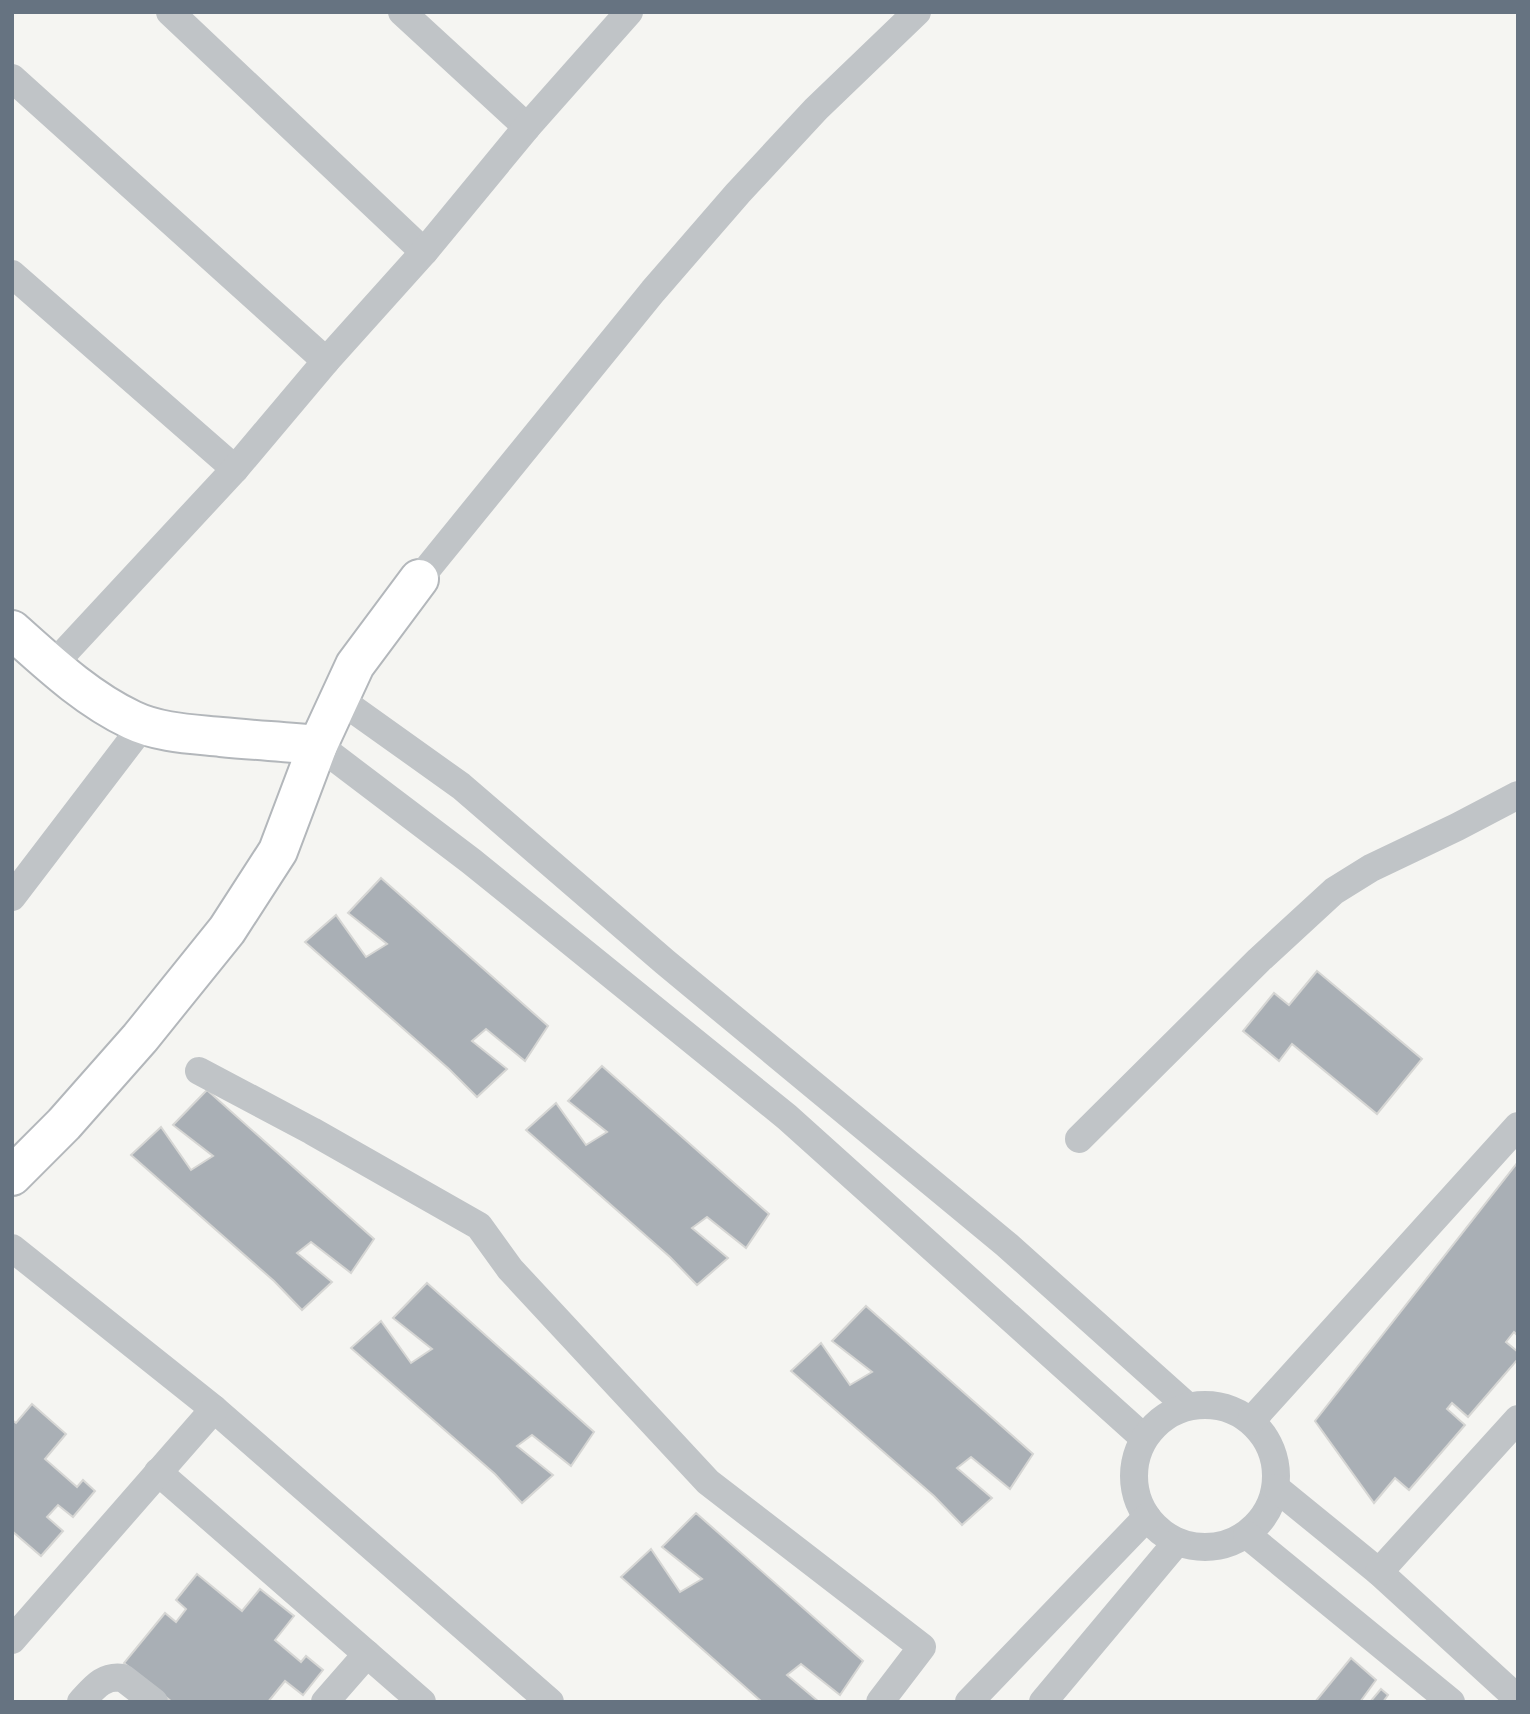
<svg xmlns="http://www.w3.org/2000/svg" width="1530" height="1714" font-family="'Fira Sans Condensed',sans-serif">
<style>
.building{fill:#a9afb5;stroke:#d6d6d4;stroke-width:2}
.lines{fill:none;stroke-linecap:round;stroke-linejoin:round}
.secondary-casing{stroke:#b3b7bb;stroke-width:42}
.street{stroke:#c0c4c7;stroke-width:28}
.secondary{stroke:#fff;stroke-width:38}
</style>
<rect width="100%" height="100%" fill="#f5f5f2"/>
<!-- building -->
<g class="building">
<polygon points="381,878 548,1026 525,1061 486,1029 472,1041 507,1069 477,1097 449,1069 305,942 336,915 366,957 387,944 348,913"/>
<polygon points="1317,971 1422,1059 1377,1114 1292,1044 1279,1061 1243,1031 1274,993 1289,1005"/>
<polygon points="602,1066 769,1214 746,1248 707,1217 692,1228 728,1258 697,1285 670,1257 526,1130 556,1103 586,1145 607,1132 568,1101"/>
<polygon points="207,1090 374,1239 351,1273 311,1242 297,1253 332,1282 302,1310 274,1281 131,1155 161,1127 191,1170 213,1156 173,1125"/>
<polygon points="1518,1162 1518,1336 1514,1332 1506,1342 1518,1352 1518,1359 1468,1417 1452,1403 1447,1409 1465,1425 1409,1490 1395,1478 1374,1503 1315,1421"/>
<polygon points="427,1283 594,1432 571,1466 532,1435 517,1446 553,1475 522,1503 495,1474 351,1348 381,1321 411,1363 432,1349 393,1318"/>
<polygon points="866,1306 1033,1454 1010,1489 971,1457 957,1468 992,1498 962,1525 934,1496 791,1371 821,1343 850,1385 872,1372 832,1341"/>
<polygon points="32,1404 66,1434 45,1459 77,1487 83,1480 95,1491 73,1517 58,1505 47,1517 63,1531 41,1556 12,1531 12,1420 16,1423"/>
<polygon points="696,1513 863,1661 840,1695 801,1664 787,1675 819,1702 762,1702 621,1577 651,1549 680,1592 702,1579 662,1547"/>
<polygon points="197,1574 242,1611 260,1589 294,1616 275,1640 301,1662 306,1656 323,1670 303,1695 285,1681 268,1702 172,1702 124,1663 165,1613 176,1622 186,1609 176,1600"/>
<polygon points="1351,1658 1376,1680 1360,1702 1315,1702"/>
<polygon points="1381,1689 1388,1695 1383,1702 1370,1702"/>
</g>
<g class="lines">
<defs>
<g id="secondary">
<path d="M12,630c37,33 75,69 120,90 27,13 60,14 89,17 32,3 65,5 97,8"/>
<polyline points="12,1176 64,1124 140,1038 227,930 278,851 318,745 355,665 419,579"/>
</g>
</defs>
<!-- secondary casing -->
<use href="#secondary" class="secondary-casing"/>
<!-- street -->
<g class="street">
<polyline points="170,12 424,252"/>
<polyline points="402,12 527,127"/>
<polyline points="12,78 326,361"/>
<polyline points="12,274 235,469"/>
<polyline points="419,579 653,291 738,193 816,109 917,12"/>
<polyline points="52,666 235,469 326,361 424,252 527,127 629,12"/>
<polyline points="339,699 461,786 665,962 1007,1245 1187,1406"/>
<polyline points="318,745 471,861 787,1117 1144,1438"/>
<polyline points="12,897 144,724"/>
<polyline points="199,1071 312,1131 479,1226 510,1269 708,1482 922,1647 880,1702"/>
<polyline points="1079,1139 1259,960 1334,891 1371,868 1457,827 1518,795"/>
<polyline points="12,1248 214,1409 550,1702"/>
<circle cx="1205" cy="1476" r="71"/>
<polyline points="1251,1421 1518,1126"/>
<polyline points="158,1472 422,1702"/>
<polyline points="1276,1488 1379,1572 1518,1699"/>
<polyline points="1247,1535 1451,1702"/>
<polyline points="1379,1572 1518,1419"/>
<polyline points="12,1640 214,1409"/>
<path d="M81,1702c13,-14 22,-27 42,-24l31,24"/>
<polyline points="325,1702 367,1654"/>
<polyline points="969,1702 1147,1517"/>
<polyline points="1043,1702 1177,1542"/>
</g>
<!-- secondary -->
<use href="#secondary" class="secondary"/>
</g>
<!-- border -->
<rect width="1530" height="1714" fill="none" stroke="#667381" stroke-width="28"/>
</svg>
